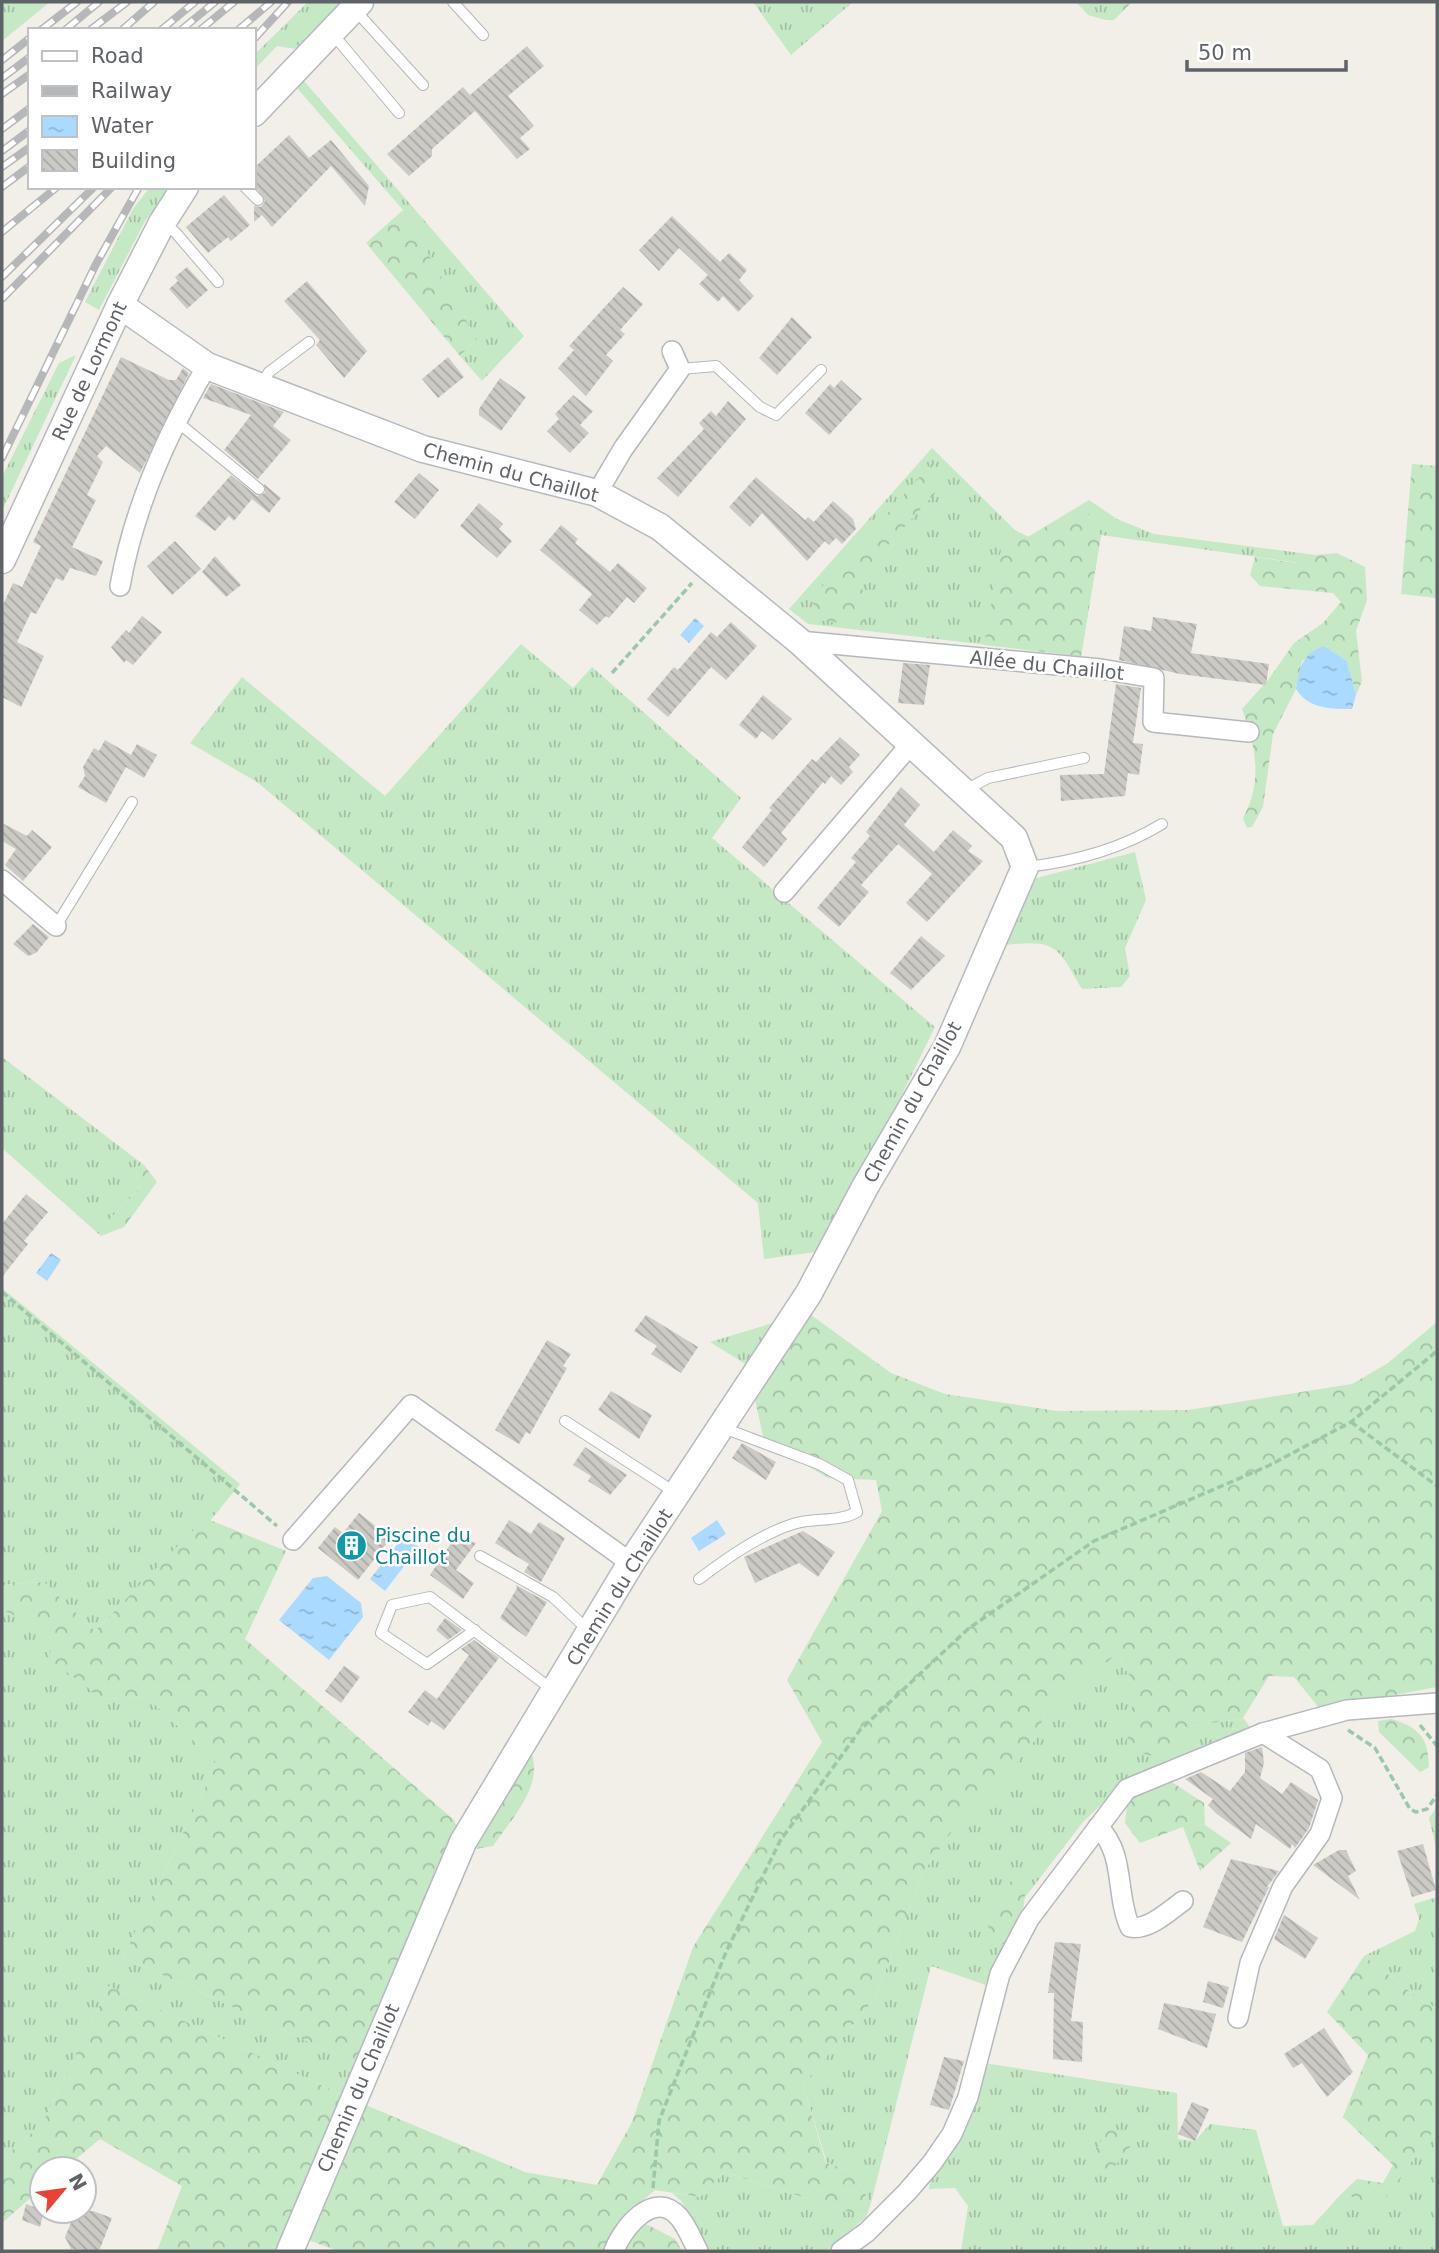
<svg xmlns="http://www.w3.org/2000/svg" width="1439" height="2253" font-family="'DejaVu Sans',sans-serif">
<style>
.grass{fill:url(#grass-tufts)}
.forest{fill:url(#forest-crowns)}
.water{fill:url(#water-ripples)}
.building{fill:url(#building-back-hatch)}
.lines{fill:none;stroke-linecap:round;stroke-linejoin:round}
.lane-casing{stroke:#b5b8bc;stroke-width:12}
.street-casing{stroke:#b5b8bc;stroke-width:22}
.secondary-casing{stroke:#b6babf;stroke-width:29}
.path{stroke:#9cc7a9;stroke-width:3.5;stroke-dasharray:7 3.5;stroke-linecap:butt}
.lane{stroke:#fff;stroke-width:10}
.street{stroke:#fff;stroke-width:19}
.secondary{stroke:#fff;stroke-width:26}
.rail-casing{stroke:#b6b7b8;stroke-width:8}
.rail{stroke:#fff;stroke-width:5;stroke-dasharray:16;stroke-linecap:butt}
.labels{text-anchor:middle;dominant-baseline:central;stroke-width:5;stroke-linejoin:round;paint-order:stroke}
.street-label{font-size:19px;fill:#5f6368;stroke:#fff}
.culture-label{font-size:19px;fill:#0d838f;stroke:#fff;text-anchor:start}
</style>
<defs>
<pattern id="grass-tufts" width="24" height="20" patternUnits="userSpaceOnUse" patternTransform="scale(1.75)"><rect width="24" height="20" fill="#c5e8c5"/><path d="M3 7l-1-3M5 7V3M7 7l1-3M15 17l-1-3M17 17v-4M19 17l1-3" fill="none" stroke="#a3c0a4"/></pattern>
<pattern id="forest-crowns" width="20" height="18" patternUnits="userSpaceOnUse" patternTransform="scale(1.75)"><rect width="20" height="18" fill="#c5e8c5"/><path d="M2 6a3 3 0 1 1 6 0M12 15a3 3 0 1 1 6 0" fill="none" stroke="#a3c0a4"/></pattern>
<pattern id="water-ripples" width="26" height="14" patternUnits="userSpaceOnUse" patternTransform="scale(1.75)"><rect width="26" height="14" fill="#aadaff"/><path d="M2 4q2-2 4 0t4 0M15 11q2-2 4 0t4 0" fill="none" stroke="#8eb4d2"/></pattern>
<pattern id="building-back-hatch" width="6" height="6" patternUnits="userSpaceOnUse" patternTransform="scale(1.75)"><rect width="6" height="6" fill="#cccac5"/><path d="M-1 5l2 2M0 0l6 6M5-1l2 2" fill="none" stroke="#a9a8a4"/></pattern>
</defs>
<rect width="100%" height="100%" fill="#f1efe8"/>
<!-- grass -->
<g class="grass">
<polygon points="2,2 50,2 2,41"/>
<polygon points="308,2 341,2 295,49 277,46 254,70 254,55"/>
<polygon points="753,2 853,2 791,55"/>
<polygon points="1076,2 1116,2 1106,20 1088,15"/>
<polygon points="304,81 524,336 482,381 460,356 477,339 403,210 297,88"/>
<polygon points="150,187 172,187 145,221 99,310 85,302 133,209"/>
<polygon points="76,355 2,511 2,477 59,363"/>
<polygon points="932,448 1016,531 1028,537 1089,500 1117,519 1154,534 1316,555 1314,565 1101,535 1081,656 808,624 789,609"/>
<polygon points="521,644 573,688 592,667 741,798 712,838 935,1027 890,1119 815,1252 764,1259 758,1203 257,782 190,743 242,677 385,796"/>
<path d="M1135,852l11,48 -21,48 5,28 -9,11 -39,2c-25,-43 -25,-50 -77,-44l28,-66z"/>
<polygon points="2,1057 144,1165 135,1167 140,1188 108,1221 101,1236 2,1148"/>
<polygon points="2,1288 240,1484 210,1521 205,1519 95,1631 44,1582 2,1585"/>
<polygon points="773,1323 747,1365 710,1342"/>
<polygon points="2,1610 55,1633 103,1699 147,1697 217,1763 123,1957 366,2068 353,2100 109,1986 42,2124 2,2159"/>
<polygon points="1118,1654 1135,1687 1127,1749 1182,1728 1243,1718 1250,1727 1168,1760 1121,1786 1083,1822 1023,1900 986,1985 931,1966 871,2203 851,2171 827,2163 803,2085 875,1998 923,1872 956,1826 1031,1747 1050,1703"/>
<polygon points="1437,1807 1437,1851 1429,1818"/>
<polygon points="1437,1897 1437,2007 1426,2004 1364,1956 1415,1931 1419,1919 1414,1904"/>
<polygon points="977,2062 1177,2093 1178,2139 1195,2141 1210,2124 1256,2130 1283,2226 1313,2225 1343,2192 1377,2209 1437,2126 1437,2251 961,2251 968,2206 955,2188 929,2189 932,2163"/>
<polygon points="724,2172 866,2217 826,2251 707,2251 682,2202 672,2193 700,2197"/>
</g>
<!-- forest -->
<g class="forest">
<polygon points="1116,2 1132,2 1114,20 1106,20"/>
<polygon points="403,210 477,339 460,356 366,243"/>
<polygon points="931,464 945,472 938,490 858,578 869,608 862,625 814,620 813,597"/>
<polygon points="1412,464 1437,466 1437,598 1401,594"/>
<polygon points="1078,507 1093,517 1101,535 1081,656 984,645 1004,532 1016,531 1029,537"/>
<path d="M1337,553l28,14 2,33 -11,31 6,50 -6,14 -9,-34 -23,-15 -22,15 -6,28 -23,45 -10,73 -11,20 -5,1 -4,-10c20,-36 13,-72 -1,-109l26,-29 26,-37 29,-20 18,-21 -8,-9 -73,-7 -10,-11 5,-18 42,6 19,-8z"/>
<polygon points="144,1165 157,1182 124,1227 101,1236 108,1221 140,1188 135,1167"/>
<polygon points="807,1312 891,1373 945,1394 1057,1411 1188,1410 1352,1384 1388,1363 1437,1322 1437,1687 1320,1709 1294,1677 1269,1676 1243,1718 1182,1728 1168,1760 1126,1749 1135,1687 1118,1654 1050,1703 1031,1747 956,1826 923,1872 875,1998 803,2085 826,2163 851,2171 871,2203 866,2217 724,2172 700,2197 655,2190 627,2214 675,2239 682,2251 338,2251 303,2238 361,2103 525,2172 597,2185 632,2122 693,1947 822,1742 787,1680 882,1511 876,1480 828,1478 764,1440 754,1395"/>
<polygon points="205,1518 286,1551 245,1639 454,1820 463,1842 366,2068 123,1957 217,1763 147,1697 103,1699 49,1659 54,1633 2,1610 2,1585 44,1582 95,1631"/>
<path d="M1392,1719c28,9 36,19 37,48l-9,5 -41,-40 -1,-11z"/>
<path d="M530,1750c16,34 -19,69 -37,96l-17,3z"/>
<polygon points="1167,1779 1204,1803 1205,1825 1231,1843 1200,1871 1183,1827 1140,1843 1125,1823 1128,1796"/>
<path d="M1011,1881h16c-5,23 0,51 -23,64l-16,-12 1,-23z"/>
<polygon points="1364,1956 1426,2004 1437,2007 1437,2126 1377,2210 1343,2192 1357,2179 1383,2183 1393,2165 1343,2117 1368,2055 1327,2012"/>
<polygon points="109,1986 353,2100 290,2251 157,2251 182,2186 100,2139 64,2169 42,2169 42,2188 2,2223 2,2159 42,2124"/>
<polygon points="1109,2128 1129,2133 1133,2143 1107,2176 1092,2175 1090,2158"/>
</g>
<!-- water -->
<g class="water">
<polygon points="695,618 704,626 689,643 680,635"/>
<path d="M1324,646l23,15 9,34 -4,14c-21,0 -44,0 -56,-20 3,-21 6,-35 28,-43z"/>
<polygon points="51,1253 61,1260 47,1281 36,1273"/>
<polygon points="717,1520 726,1534 699,1551 691,1538"/>
<polygon points="404,1536 419,1547 385,1591 370,1579"/>
<polygon points="327,1576 361,1603 363,1617 329,1660 279,1620 313,1578"/>
</g>
<!-- building -->
<g class="building">
<polygon points="527,46 544,66 508,96 534,126 520,138 530,149 517,159 475,111 432,149 432,156 409,176 387,154 463,87 470,95"/>
<polygon points="289,135 309,158 331,140 369,186 365,206 331,166 272,227 262,215 254,222 254,206 261,207 265,201 254,185 254,168"/>
<polygon points="224,195 250,225 231,241 228,237 208,253 186,227"/>
<polygon points="672,216 720,262 729,253 747,270 739,280 754,296 738,312 723,296 718,302 699,284 708,275 679,248 659,271 639,250"/>
<polygon points="187,267 208,290 187,309 169,289 178,281 175,277"/>
<polygon points="307,281 367,351 344,378 316,345 320,340 284,301"/>
<polygon points="623,287 643,304 620,330 625,334 606,355 613,361 586,396 558,368 574,350 569,346"/>
<polygon points="792,317 812,337 777,375 759,358"/>
<polygon points="121,357 169,380 176,380 183,368 189,373 140,473 106,446 97,456 103,462 87,495 96,500 72,547 103,561 96,576 70,568 63,581 56,578 36,614 31,612 17,642 44,656 21,707 2,697 2,607 13,583 22,587 41,546 33,542"/>
<polygon points="448,357 464,377 438,398 422,379"/>
<polygon points="500,378 526,397 501,431 479,415 479,409"/>
<polygon points="841,380 862,399 829,435 805,413 830,384 834,388"/>
<polygon points="211,384 284,412 273,426 291,440 258,479 224,450 251,415 203,398"/>
<polygon points="573,395 593,411 580,425 589,433 570,453 547,431 559,419 555,414"/>
<polygon points="728,401 746,419 678,497 657,478 704,429 699,423 711,411 716,416"/>
<polygon points="419,473 439,490 415,519 394,502"/>
<polygon points="231,475 257,496 265,493 264,484 281,498 269,513 252,499 234,521 229,516 215,531 195,516"/>
<polygon points="756,477 805,520 808,517 814,522 833,501 853,519 856,529 842,544 836,538 829,545 825,541 807,561 762,513 750,527 729,507"/>
<polygon points="479,503 503,524 499,529 512,541 497,558 460,526"/>
<polygon points="561,525 578,539 575,543 610,572 618,563 647,588 634,603 627,597 609,618 606,616 597,625 579,610 592,594 540,550"/>
<polygon points="175,541 201,569 172,595 147,566"/>
<polygon points="215,556 241,585 226,597 202,572"/>
<polygon points="142,616 162,632 133,665 126,660 124,663 111,647 126,630 129,633"/>
<polygon points="1153,617 1197,624 1191,653 1269,664 1266,685 1180,674 1119,660 1124,626 1151,631"/>
<polygon points="731,622 757,646 726,680 711,667 668,717 647,699 674,667 678,670 711,632 717,637"/>
<polygon points="903,663 930,665 924,705 898,703"/>
<polygon points="1116,684 1141,688 1133,743 1143,744 1139,775 1128,773 1125,796 1061,801 1060,775 1104,774"/>
<polygon points="763,695 792,719 773,740 762,731 756,739 739,725"/>
<polygon points="840,737 860,755 849,767 853,772 841,785 831,776 825,784 823,782 781,833 787,839 764,867 742,847 772,810 769,808 812,759 816,762"/>
<polygon points="105,740 131,755 137,744 157,755 144,778 126,767 106,803 78,787 85,776 83,767 94,748 99,751"/>
<polygon points="901,787 920,805 904,825 934,852 953,830 972,846 968,851 983,861 927,922 906,903 932,874 898,844 861,885 869,892 839,927 817,908 856,862 851,858 870,836 866,832"/>
<polygon points="2,823 27,836 32,830 52,847 23,881 5,865 16,849 2,841"/>
<polygon points="33,924 49,937 36,953 28,956 13,944"/>
<polygon points="921,936 945,956 911,990 890,973"/>
<polygon points="26,1194 48,1212 24,1241 28,1244 2,1277 2,1224"/>
<polygon points="646,1315 698,1347 681,1373 651,1354 657,1346 634,1331"/>
<polygon points="547,1340 571,1354 563,1366 567,1368 530,1434 526,1432 519,1444 495,1430"/>
<polygon points="611,1391 652,1415 639,1439 598,1410"/>
<polygon points="742,1443 776,1462 766,1480 732,1458"/>
<polygon points="585,1447 627,1475 610,1495 588,1481 591,1476 573,1465"/>
<polygon points="359,1513 391,1538 358,1580 318,1548 335,1527 343,1533"/>
<polygon points="509,1520 531,1534 539,1522 565,1538 541,1582 524,1572 529,1564 495,1543"/>
<polygon points="803,1531 835,1552 818,1577 799,1563 755,1583 744,1557"/>
<polygon points="456,1536 476,1543 456,1570 474,1583 463,1599 430,1575"/>
<polygon points="516,1585 547,1602 526,1637 500,1618 517,1588"/>
<polygon points="445,1618 462,1630 448,1640 436,1630"/>
<polygon points="474,1640 499,1658 444,1730 431,1721 428,1726 408,1712 425,1690 437,1699 469,1655 461,1649"/>
<polygon points="344,1666 360,1677 341,1703 325,1691"/>
<polygon points="1262,1747 1264,1763 1260,1778 1282,1794 1291,1782 1318,1800 1309,1828 1295,1848 1292,1844 1290,1849 1256,1824 1251,1839 1217,1814 1208,1805 1213,1799 1185,1779 1201,1772 1230,1791 1245,1772 1245,1753"/>
<polygon points="1423,1844 1436,1890 1412,1897 1397,1851"/>
<polygon points="1339,1850 1346,1850 1356,1871 1348,1876 1360,1900 1313,1865"/>
<polygon points="1231,1859 1279,1871 1266,1888 1269,1887 1242,1942 1203,1927"/>
<polygon points="1284,1915 1318,1938 1305,1959 1274,1939"/>
<polygon points="1055,1942 1081,1944 1071,2021 1083,2022 1082,2062 1053,2059 1054,1993 1048,1993"/>
<polygon points="1208,1981 1229,1987 1223,2008 1203,2002"/>
<polygon points="1164,2003 1216,2014 1207,2048 1158,2029"/>
<polygon points="1324,2028 1353,2072 1327,2097 1302,2063 1293,2068 1284,2054"/>
<polygon points="944,2057 964,2061 949,2110 930,2105"/>
<polygon points="1192,2102 1209,2109 1195,2141 1178,2134"/>
<polygon points="26,2204 44,2211 40,2227 22,2220"/>
<polygon points="76,2211 93,2211 112,2218 99,2251 71,2249 65,2237"/>
</g>
<g class="lines">
<defs>
<g id="lane">
<polyline points="453,2 483,35"/>
<polyline points="355,10 423,85"/>
<polyline points="332,33 399,113"/>
<polyline points="245,187 258,200"/>
<polyline points="163,224 175,232 218,282"/>
<polyline points="680,369 716,366 760,407 776,415 821,370"/>
<polyline points="261,386 269,372 309,342"/>
<polyline points="175,420 259,489"/>
<polyline points="964,791 988,778 1084,758"/>
<path d="M1025,867c49,-5 94,-17 137,-43"/>
<polyline points="56,926 132,802"/>
<polyline points="565,1421 676,1493"/>
<polyline points="480,1556 553,1597 588,1630"/>
<path d="M699,1579c28,-21 60,-44 94,-55 21,-7 44,-1 64,-12l-9,-32 -29,-16 -98,-37"/>
<polyline points="475,1630 427,1664 381,1633 392,1605 430,1597 554,1691"/>
</g>
<g id="street">
<polyline points="597,493 623,449 680,369 672,351"/>
<path d="M120,586c14,-79 46,-151 87,-220"/>
<polyline points="799,641 1101,669 1154,678 1153,722 1249,732"/>
<polyline points="2,880 56,926"/>
<polyline points="784,892 910,745"/>
<polyline points="293,1540 411,1405 631,1563"/>
<path d="M1098,1827c28,27 17,67 32,100 18,4 39,-16 53,-26"/>
<polyline points="1238,2018 1250,1963 1283,1886 1320,1834 1332,1798 1320,1769 1263,1733"/>
<path d="M614,2251c8,-22 40,-63 65,-34 8,9 13,23 19,34"/>
<polyline points="841,2251 867,2232 907,2192 932,2163 952,2134 968,2097 1000,1974 1029,1919 1127,1789 1263,1733 1347,1710 1437,1703"/>
</g>
<g id="secondary">
<polyline points="254,113 360,2"/>
<polyline points="120,305 207,366 423,449 597,493 660,527 799,641 1014,838 1025,867 947,1047 865,1187 809,1293 631,1563 463,1842 290,2251"/>
<polyline points="2,560 120,305 162,223 185,187"/>
</g>
</defs>
<!-- lane casing -->
<use href="#lane" class="lane-casing"/>
<!-- street casing -->
<use href="#street" class="street-casing"/>
<!-- secondary casing -->
<use href="#secondary" class="secondary-casing"/>
<!-- path -->
<g class="path">
<polyline points="612,673 692,583"/>
<polyline points="2,1292 277,1526"/>
<polyline points="1351,1422 1437,1486"/>
<polyline points="1420,1725 1437,1746"/>
<polyline points="1348,1730 1375,1748 1410,1809 1416,1812 1427,1809 1437,1795"/>
<polyline points="653,2188 659,2121 726,1952 780,1841 860,1730 968,1629 1094,1541 1268,1466 1351,1422 1437,1351"/>
</g>
<!-- lane -->
<use href="#lane" class="lane"/>
<!-- street -->
<use href="#street" class="street"/>
<!-- secondary -->
<use href="#secondary" class="secondary"/>
<defs>
<g id="rail">
<polyline points="41,30 77,2"/>
<polyline points="65,30 99,2"/>
<polyline points="90,30 127,2"/>
<polyline points="122,30 154,2"/>
<polyline points="161,30 195,2"/>
<polyline points="181,30 215,2"/>
<polyline points="200,30 234,2"/>
<polyline points="238,30 271,2"/>
<polyline points="254,39 288,2"/>
<polyline points="2,60 30,38"/>
<polyline points="2,78 30,57"/>
<polyline points="2,94 30,74"/>
<polyline points="2,129 30,108"/>
<polyline points="2,151 30,130"/>
<polyline points="2,167 30,147"/>
<polyline points="2,187 30,166"/>
<polyline points="2,232 57,187"/>
<polyline points="2,277 94,187"/>
<polyline points="2,299 112,187"/>
<polyline points="2,458 95,266 139,187"/>
</g>
</defs>
<!-- rail casing -->
<use href="#rail" class="rail-casing"/>
<!-- rail -->
<use href="#rail" class="rail"/>
</g>
<!-- icons -->
<defs>
<symbol id="building-disc" viewBox="-11 -11 22 22"><circle r="9.5" fill="#0f9aa8" stroke="#fff"/><path d="M-4-6H4V6H1V3H-1V6H-4ZM-2.5-4.3h1.7v1.8h-1.7ZM.8-4.3h1.7v1.8H.8ZM-2.5-1h1.7V.8h-1.7ZM.8-1h1.7V.8H.8Z" fill="#fff"/></symbol>
</defs>
<g fill-rule="evenodd">
<use href="#building-disc" x="334" y="1528" width="35" height="35"/>
</g>
<g class="labels">
<!-- street labels -->
<g class="street-label">
<text transform="translate(89 371) rotate(-65)">Rue de Lormont</text>
<text transform="translate(511 472) rotate(15)">Chemin du Chaillot</text>
<text transform="translate(1047 665) rotate(6)">Allée du Chaillot</text>
<text transform="translate(912 1102) rotate(-61)">Chemin du Chaillot</text>
<text transform="translate(619 1587) rotate(-58)">Chemin du Chaillot</text>
<text transform="translate(358 2088) rotate(-67)">Chemin du Chaillot</text>
</g>
<!-- culture labels -->
<g class="culture-label">
<text x="375" y="1535">Piscine du<tspan x="375" dy="22">Chaillot</tspan></text>
</g>
</g>
<!-- border -->
<rect width="1439" height="2253" fill="none" stroke="#5f6368" stroke-width="7"/>
<!-- legend -->
<rect x="28" y="28" width="228" height="161" fill="#ffffff" stroke="#bfc1c3" stroke-width="2"/>
<rect x="42" y="51" width="35" height="10" fill="#ffffff" stroke="#bfc1c3" stroke-width="2"/>
<text x="91" y="63" font-size="21" fill="#5f6368">Road</text>
<rect x="42" y="86" width="35" height="10" fill="#b6b7b8" stroke="#bfc1c3" stroke-width="2"/>
<text x="91" y="98" font-size="21" fill="#5f6368">Railway</text>
<rect x="42" y="116" width="35" height="21" fill="url(#water-ripples)" stroke="#bfc1c3" stroke-width="2"/>
<text x="91" y="133" font-size="21" fill="#5f6368">Water</text>
<rect x="42" y="150" width="35" height="21" fill="url(#building-back-hatch)" stroke="#bfc1c3" stroke-width="2"/>
<text x="91" y="168" font-size="21" fill="#5f6368">Building</text>
<!-- north arrow -->
<g transform="translate(63 2190) rotate(61)"><circle r="33" fill="#ffffff" stroke="#bfc1c3" stroke-width="2"/>
<path d="M0-5L12 26L0 18L-12 26Z" fill="#ea4335"/>
<text y="-10" font-size="19" font-weight="bold" text-anchor="middle" fill="#5f6368">N</text>
</g>
<!-- scale -->
<path d="M1187 60v10h159v-10" fill="none" stroke="#5f6368" stroke-width="3.5"/>
<text x="1198" y="60" font-size="21" fill="#5f6368" stroke="#ffffff" stroke-width="5" paint-order="stroke">50 m</text>
</svg>
